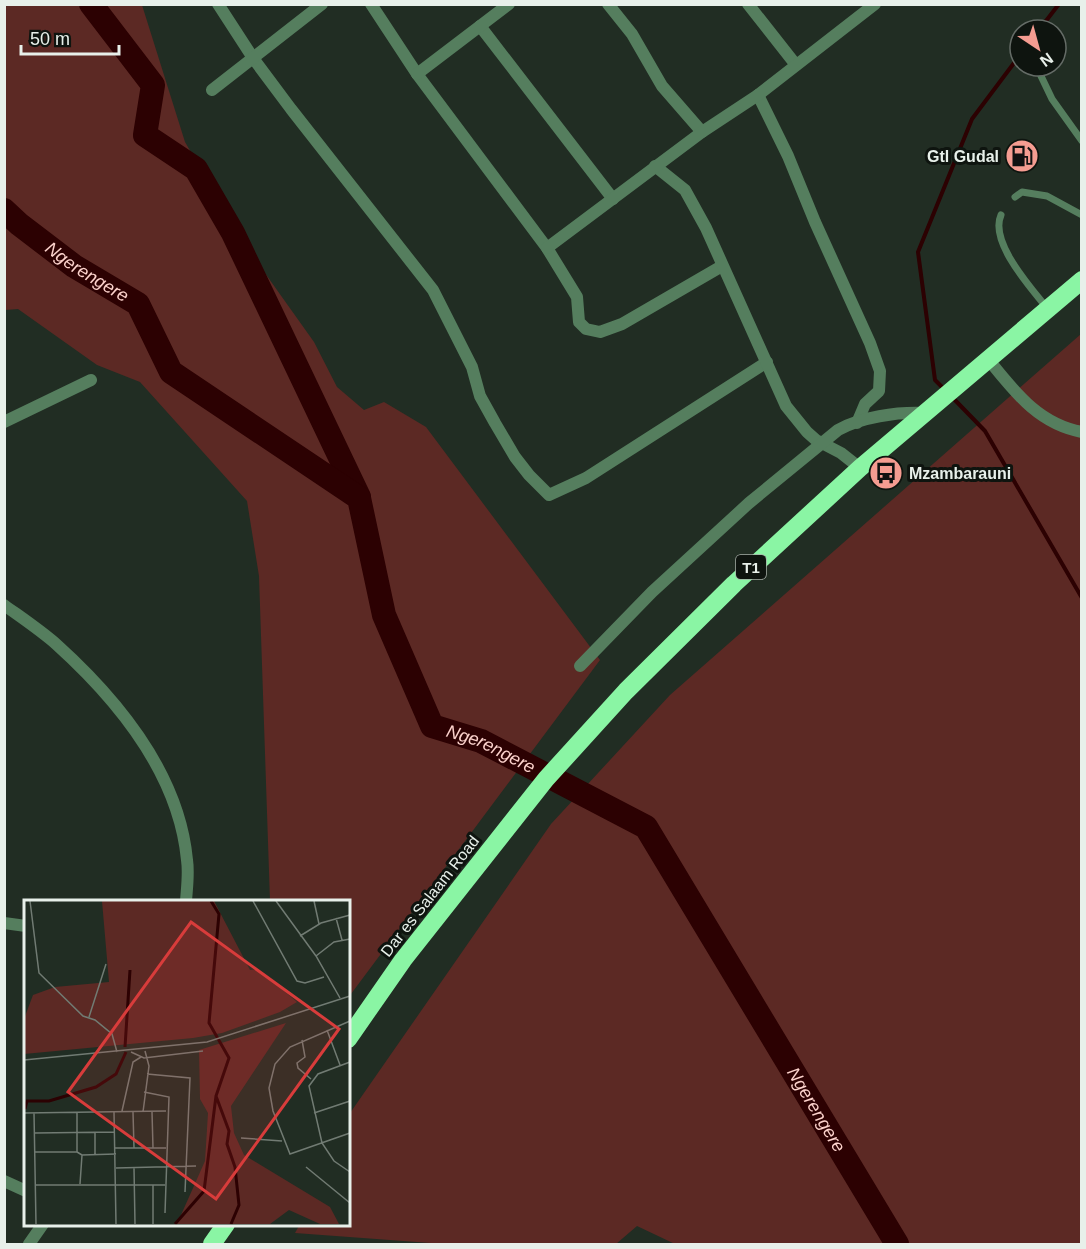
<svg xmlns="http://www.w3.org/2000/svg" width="1086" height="1249" font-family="Arial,sans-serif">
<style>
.green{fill:#5c2924}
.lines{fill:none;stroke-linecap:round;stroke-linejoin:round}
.stream{stroke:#2c0102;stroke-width:4}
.river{stroke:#2c0102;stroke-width:24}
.lane{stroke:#557e5e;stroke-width:7}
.street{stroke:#557e5e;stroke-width:12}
.highway{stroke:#8af5a4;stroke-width:18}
.labels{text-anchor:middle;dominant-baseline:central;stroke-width:6;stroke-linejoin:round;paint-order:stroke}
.shield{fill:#0e140f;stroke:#a7aea8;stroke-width:1.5}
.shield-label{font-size:15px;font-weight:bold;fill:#e8f0ea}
.poi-label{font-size:16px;font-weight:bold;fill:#e8f0ea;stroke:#0e140f;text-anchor:end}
.street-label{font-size:16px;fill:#e8f0ea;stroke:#0e140f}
.water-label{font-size:18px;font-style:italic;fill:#fcd2cc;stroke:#0e140f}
.inset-river{fill:none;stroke:#2c0102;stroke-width:3}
.inset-road{fill:none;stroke:#717b73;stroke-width:1.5}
.view{fill:#d83c3b;fill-opacity:0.15;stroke:#d83c3b;stroke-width:3}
.inset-edge{fill:none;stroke:#e8f0ea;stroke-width:3}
</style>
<rect width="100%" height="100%" fill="#212d23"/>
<!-- green -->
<g class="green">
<polygon points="5,5 142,5 185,142 245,245 314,342 337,387 364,410 384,402 426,427 600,660 348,998 348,901 270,901 259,576 247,501 140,382 97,365 18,309 5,310"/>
<polygon points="1081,334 1081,1244 675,1244 637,1226 616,1244 444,1244 295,1233 300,1224 348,1224 348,1116 551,824 670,695"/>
</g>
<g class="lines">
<!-- stream -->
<g class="stream">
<polyline points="1039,30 1059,4"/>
<polyline points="944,389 935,380 918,252 972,119 1020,55"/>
<polyline points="951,396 985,431 1082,598"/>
</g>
<!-- river -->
<g class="river">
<polyline points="91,4 153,85 145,135 196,169 233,233 359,497"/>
<path id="s1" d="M4,210l15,14 55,42 64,38 33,68 188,126 25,117 48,111 49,15 165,86 251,417"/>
</g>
<!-- lane -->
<g class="lane">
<polyline points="1041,76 1052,99 1082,141"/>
<polyline points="1015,197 1022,192 1047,196 1082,215"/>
<path d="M1001,215c-12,27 30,73 46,93"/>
</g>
<!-- street -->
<g class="street">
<polyline points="218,4 253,58 291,109 433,290 472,367 480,396 495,423 515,457 529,475 549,495 586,478 767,362"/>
<polyline points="371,4 417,74 547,248 577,297 579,322 586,329 600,332 622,324 722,266"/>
<polyline points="608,4 632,34 662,86 702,132"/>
<polyline points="748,4 796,65"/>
<polyline points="480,26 613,199"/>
<polyline points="417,74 509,4"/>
<polyline points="212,90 322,4"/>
<polyline points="758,95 788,156 815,222 870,343 880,371 879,391 865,404 857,423"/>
<polyline points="655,166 685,190 706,228 786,406 807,432 816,440 841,453 860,468"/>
<polyline points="547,248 702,132 758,95 875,4"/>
<path d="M988,359c26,32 50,65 94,73"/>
<polyline points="4,422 91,380"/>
<path d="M4,605c18,13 36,25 52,39 61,55 123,130 131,216 2,13 0,27 -1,41"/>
<path d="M580,666l72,-74 97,-89 89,-73c23,-13 59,-18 85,-17"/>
<polyline points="4,923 26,926"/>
<polyline points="4,1181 26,1191"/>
<polyline points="29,1244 43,1224"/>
</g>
<!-- highway -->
<g class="highway">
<polyline points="348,1039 403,960 546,779 626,691 734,584 860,468 1082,280"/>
<polyline points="212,1244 226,1224"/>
</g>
</g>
<!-- icons -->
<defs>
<symbol id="fuel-disc" viewBox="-11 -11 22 22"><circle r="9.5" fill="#f59c91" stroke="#0e140f"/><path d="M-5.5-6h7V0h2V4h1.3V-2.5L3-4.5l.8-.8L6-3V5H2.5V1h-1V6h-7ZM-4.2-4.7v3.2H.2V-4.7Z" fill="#111"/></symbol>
<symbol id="bus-disc" viewBox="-11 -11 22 22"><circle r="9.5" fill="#f59c91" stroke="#0e140f"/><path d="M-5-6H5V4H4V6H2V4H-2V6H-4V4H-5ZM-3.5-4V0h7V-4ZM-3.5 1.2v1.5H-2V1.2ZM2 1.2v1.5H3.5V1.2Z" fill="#111"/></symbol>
</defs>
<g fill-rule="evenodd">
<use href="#fuel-disc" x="1003" y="137" width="38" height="38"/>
<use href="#bus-disc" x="867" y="454" width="38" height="38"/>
</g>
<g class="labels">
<!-- shield labels -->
<rect class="shield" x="736" y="555" width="30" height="24" rx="4.5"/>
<g class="shield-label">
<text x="751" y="567">T1</text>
</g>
<!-- poi labels -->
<g class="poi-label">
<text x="999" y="156">Gtl Gudal</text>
<text x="909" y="473" text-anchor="start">Mzambarauni</text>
</g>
<!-- street labels -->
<g class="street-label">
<text transform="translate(430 896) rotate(-52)">Dar es Salaam Road</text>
</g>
<!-- water labels -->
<g class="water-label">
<text stroke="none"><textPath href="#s1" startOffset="104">Ngerengere</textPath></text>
<text stroke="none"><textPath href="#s1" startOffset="770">Ngerengere</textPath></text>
<text stroke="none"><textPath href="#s1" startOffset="1274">Ngerengere</textPath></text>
</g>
</g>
<!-- overview -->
<g transform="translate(24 900)">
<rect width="326" height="326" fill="#212d23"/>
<path d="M78,1h112l36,69 8,-1 39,33 -17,10 -58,21 -29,5 -169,16v-35l9,-24 22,-8 54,-5zM262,123l-55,83 3,27 10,22 86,52 9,17h-19l-31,-14 -19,14h-93l28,-63 3,-48 -8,-14 -1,-49z" fill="#5c2924"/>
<path class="inset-river" d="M187,1l8,13 -10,109 20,35 -13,38 13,35 -2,13 8,23 4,38 -8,19M101,147l5,-77M1,209l2,-8h22l47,-14 20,-13 10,-22M151,324l29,-33 12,-95"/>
<path class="inset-road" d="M6,1l9,72 44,43 12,4 17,14 5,18M229,1l44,80 8,2 19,-6M252,1l40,55 24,42M290,1l5,23M312,18l6,22M276,36l21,-13 29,-8M292,56l18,-14 16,-3M65,117l17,-53M326,121l-60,26 -15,17 -6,24 4,23 17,43 60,-21M303,130l13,35M278,140l3,17 -8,6 1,5 13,11M107,152l13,6 59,-7M0,160l183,-18 143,-46M326,162l-32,12 -9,12 13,57 12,18 16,11M123,174l43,4 -5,114M120,192l25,5 -4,116M98,211l11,-49 8,-5M90,212l2,112M109,212l1,36M119,212l6,-46 -4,-15M128,212l1,36M0,213l142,-2M10,213l2,111M53,213v39l5,3 -2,29M290,213l36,-12M11,233l80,-1M217,238l41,3M91,248h51M11,252h42M58,255l34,-1M71,255v-23M282,267l44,36M92,268l80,-2M110,268l1,56M11,285h130M129,285v39"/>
<path class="view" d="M167,22l148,107 -123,170 -148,-107z"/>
<rect width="326" height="326" class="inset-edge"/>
</g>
<!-- border -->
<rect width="1086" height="1249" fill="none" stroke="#e8f0ea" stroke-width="12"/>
<!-- north arrow -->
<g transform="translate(1038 48) rotate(144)"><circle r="28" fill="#0e140f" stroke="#656c67" stroke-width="1.5"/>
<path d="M0-4.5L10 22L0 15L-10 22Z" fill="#f59c91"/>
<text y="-9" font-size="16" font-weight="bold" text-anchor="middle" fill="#e8f0ea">N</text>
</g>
<!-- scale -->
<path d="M21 45v9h98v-9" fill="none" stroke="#e8f0ea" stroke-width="3"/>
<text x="30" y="45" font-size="18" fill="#e8f0ea" stroke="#0e140f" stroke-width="4.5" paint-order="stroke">50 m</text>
</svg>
